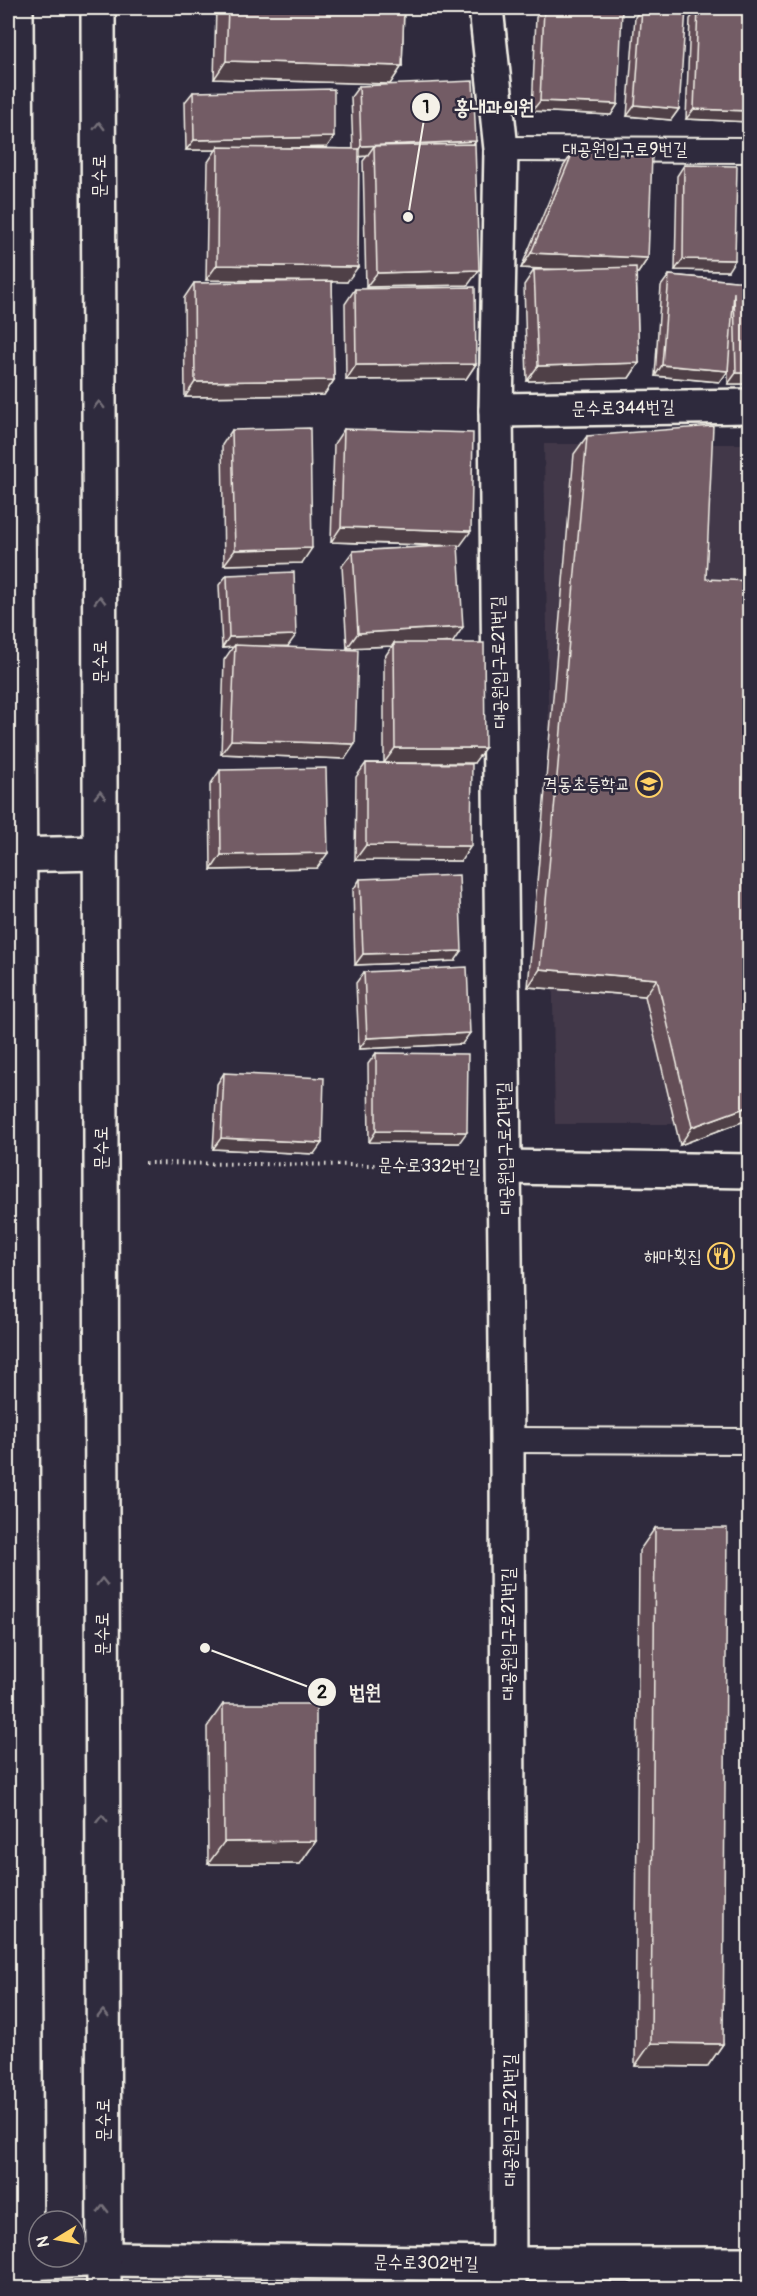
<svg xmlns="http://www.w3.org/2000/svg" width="757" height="2296" font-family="Pangolin,'Poor Story',sans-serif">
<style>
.built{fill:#433949}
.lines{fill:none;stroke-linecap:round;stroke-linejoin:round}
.service-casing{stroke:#f4f1e8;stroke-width:28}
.minor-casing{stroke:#f4f1e8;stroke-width:38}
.tertiary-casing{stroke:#f4f1e8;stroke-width:38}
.secondary-casing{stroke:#f4f1e8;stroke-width:38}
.path{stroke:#f4f1e8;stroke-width:4;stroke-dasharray:1.5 4.5;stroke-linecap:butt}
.service{stroke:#2f2a3d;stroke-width:24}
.minor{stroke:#2f2a3d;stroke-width:33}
.tertiary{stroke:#2f2a3d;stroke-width:33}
.secondary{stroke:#2f2a3d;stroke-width:33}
.wall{fill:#634e57;stroke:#f4f1e8;stroke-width:1.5}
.shaded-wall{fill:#504047;stroke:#f4f1e8;stroke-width:1.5}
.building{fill:#735b65;stroke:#f4f1e8;stroke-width:1.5}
.oneway{stroke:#747079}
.labels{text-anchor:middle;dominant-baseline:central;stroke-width:5;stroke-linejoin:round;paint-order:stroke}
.street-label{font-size:18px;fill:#f4f1e8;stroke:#2f2a3d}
.poi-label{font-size:18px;fill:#f4f1e8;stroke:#2f2a3d;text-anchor:end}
.leader{fill:none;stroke:#f4f1e8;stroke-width:2}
.callout-dot{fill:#f4f1e8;stroke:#2f2a3d;stroke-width:2}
.mark-label{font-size:18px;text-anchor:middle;font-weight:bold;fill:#111}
.callout-label{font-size:20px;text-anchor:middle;font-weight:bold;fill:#f4f1e8;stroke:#2f2a3d;stroke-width:5;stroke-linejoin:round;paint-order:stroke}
</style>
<rect width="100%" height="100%" fill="#2f2a3d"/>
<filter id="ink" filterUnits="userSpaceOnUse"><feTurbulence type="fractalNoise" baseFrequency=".0167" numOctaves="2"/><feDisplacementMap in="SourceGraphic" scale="12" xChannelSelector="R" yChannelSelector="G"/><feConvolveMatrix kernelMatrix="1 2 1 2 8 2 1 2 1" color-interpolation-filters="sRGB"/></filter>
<g filter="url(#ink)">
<!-- built -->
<polygon class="built" points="544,444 749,444 749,1124 555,1124"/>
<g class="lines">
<defs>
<g id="service">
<polyline points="501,149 750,150"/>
<polyline points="507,1440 750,1441"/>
</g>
<g id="minor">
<polyline points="486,8 501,149 496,410 507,1440 509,2288"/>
<polyline points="496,410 750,406"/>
<polyline points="505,1167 750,1171"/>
<polyline points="104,2259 510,2264 750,2264"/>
</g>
<g id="tertiary">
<polyline points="8,855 100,853"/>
<polyline points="8,2264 104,2259"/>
</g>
<g id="secondary">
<polyline points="16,8 26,2288"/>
<polyline points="98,8 104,2288"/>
</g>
</defs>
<!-- service casing -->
<use href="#service" class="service-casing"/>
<!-- minor casing -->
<use href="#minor" class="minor-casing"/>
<!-- tertiary casing -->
<use href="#tertiary" class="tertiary-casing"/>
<!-- secondary casing -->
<use href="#secondary" class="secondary-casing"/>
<!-- path -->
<polyline class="path" points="145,1163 468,1166"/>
<!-- service -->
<use href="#service" class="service"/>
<!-- minor -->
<use href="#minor" class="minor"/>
<!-- tertiary -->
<use href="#tertiary" class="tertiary"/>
<!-- secondary -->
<use href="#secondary" class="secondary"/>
</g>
<!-- wall -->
<g class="wall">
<polygon points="216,8 404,8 402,66 390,84 214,79"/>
<polygon points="543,8 570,8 618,104 611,115 532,111 536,17"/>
<polygon points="642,8 658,8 679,109 671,120 627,116 635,17"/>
<polygon points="698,8 750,122 686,119 690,19"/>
<polygon points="359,86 476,141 474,144 468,285 366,287 363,161 367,156 359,157 347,282 332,281 334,380 324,395 185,397 184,298 194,283 329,281 206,280 208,162 216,150 186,150 185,102 193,92 327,147 305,148 353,149 351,97"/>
<polygon points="573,152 648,258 638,273 636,273 639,363 629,378 527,381 524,285 534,270 554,270 521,268 563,167"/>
<polygon points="684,165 728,271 675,270 677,176"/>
<polygon points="750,171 750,267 743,267 748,173"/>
<polygon points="669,275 735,281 750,384 728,384 728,369 720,382 655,376 661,286"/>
<polygon points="355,289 476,364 466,379 346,380 345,304"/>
<polygon points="344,429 460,546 458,546 453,642 439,643 474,763 388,763 461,861 355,860 356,777 366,763 384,763 384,658 392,646 347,648 342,566 353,551 446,546 331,542 334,444"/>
<polygon points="232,430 302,563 224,565 222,445"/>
<polygon points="587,436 706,579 750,1119 680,1145 645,996 528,987 574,454"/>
<polygon points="227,575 288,646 270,646 345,759 221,754 224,660 233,647 222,648 219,585"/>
<polygon points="220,770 317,868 211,870 210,785"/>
<polygon points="360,879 455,961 355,965 353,890"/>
<polygon points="364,972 462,1044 359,1049 356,983"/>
<polygon points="376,1053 459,1143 369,1142 368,1064"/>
<polygon points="224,1073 314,1154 213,1149 217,1084"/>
<polygon points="655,1528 723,2044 707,2067 635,2066 639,1551"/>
<polygon points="223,1704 316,1841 300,1864 208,1864 207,1727"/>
</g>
<!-- shaded-wall -->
<g class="shaded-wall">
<polygon points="226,61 402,66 390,84 214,79"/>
<polygon points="540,101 618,104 611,115 532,111"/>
<polygon points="635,105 679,109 671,120 627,116"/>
<polygon points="694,109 750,111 750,122 686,119"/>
<polygon points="334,137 327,147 218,150 218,147 216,150 186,150 194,140"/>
<polygon points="476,141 469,151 374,146 367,156 354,157 361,146"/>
<polygon points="531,253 648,258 638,273 521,268"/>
<polygon points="750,258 750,267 743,267"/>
<polygon points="683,259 735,260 728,271 675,270"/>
<polygon points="217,265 358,267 347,282 206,280"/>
<polygon points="479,270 468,285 366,287 377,273"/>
<polygon points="639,363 629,378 527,381 538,366"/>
<polygon points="476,364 466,379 346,380 356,365"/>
<polygon points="662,365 728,371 720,382 655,376"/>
<polygon points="736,373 750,373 750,384 728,384"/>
<polygon points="334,380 324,395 185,397 195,382"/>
<polygon points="341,527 471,531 460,546 331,542"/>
<polygon points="312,548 302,563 224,565 235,550"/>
<polygon points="463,627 453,642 394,646 394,643 392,646 347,648 358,633"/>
<polygon points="296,635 288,646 235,647 235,645 233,647 222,648 229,637"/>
<polygon points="231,740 355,744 345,759 221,754"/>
<polygon points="395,748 485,748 474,763 384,763"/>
<polygon points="366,845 471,846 461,861 355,860"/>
<polygon points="328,853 317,868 211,870 221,855"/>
<polygon points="462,951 455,961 355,965 363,954"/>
<polygon points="540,969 657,979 645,996 528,987"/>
<polygon points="470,1033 462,1044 359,1049 367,1038"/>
<polygon points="750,1106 750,1119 680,1145 692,1127"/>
<polygon points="376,1131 467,1132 459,1143 369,1142"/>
<polygon points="221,1138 322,1143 314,1154 213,1149"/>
<polygon points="316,1841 300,1864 208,1864 224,1842"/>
<polygon points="651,2043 723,2044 707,2067 635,2066"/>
</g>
<!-- building -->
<g class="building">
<polygon points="228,8 404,8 402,66 226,61"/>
<polygon points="544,8 570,8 622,10 618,104 540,101"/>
<polygon points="642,8 686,9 679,109 635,105"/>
<polygon points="698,8 750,11 750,111 694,109"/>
<polygon points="473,81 476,141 361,146 359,86"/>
<polygon points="334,89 334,137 194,140 193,92"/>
<polygon points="475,144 479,270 377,273 374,146"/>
<polygon points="218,147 359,149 358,267 217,265"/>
<polygon points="573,152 652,156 648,258 531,253"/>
<polygon points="684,165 737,166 735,260 683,259"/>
<polygon points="636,267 639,363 538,366 534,270"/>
<polygon points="669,275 735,281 750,281 750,373 736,373 734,292 728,371 662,365"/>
<polygon points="332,281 334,380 195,382 194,283"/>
<polygon points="475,287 476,364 356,365 355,289"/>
<polygon points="713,426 706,579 750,581 750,1106 692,1127 657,979 540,969 587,436"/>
<polygon points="310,428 312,548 235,550 232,430"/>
<polygon points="344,429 473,433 471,531 341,527"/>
<polygon points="458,545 463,627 358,633 353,551"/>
<polygon points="294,572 296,635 229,637 227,575"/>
<polygon points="394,643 484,643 485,748 395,748"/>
<polygon points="235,645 358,650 355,744 231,740"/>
<polygon points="366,763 472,764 471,846 366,845"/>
<polygon points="326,768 328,853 221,855 220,770"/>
<polygon points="459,875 462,951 363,954 360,879"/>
<polygon points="467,967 470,1033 367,1038 364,972"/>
<polygon points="376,1053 468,1054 467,1132 376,1131"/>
<polygon points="224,1073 324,1078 322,1143 221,1138"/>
<polygon points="655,1528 727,1528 723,2044 651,2043"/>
<polygon points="223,1704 316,1704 316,1841 224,1842"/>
</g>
<!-- one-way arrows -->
<defs><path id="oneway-chevron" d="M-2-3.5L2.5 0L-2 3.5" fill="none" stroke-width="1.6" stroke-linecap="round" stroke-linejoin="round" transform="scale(1.5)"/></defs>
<g class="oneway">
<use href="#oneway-chevron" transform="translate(99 126) rotate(-90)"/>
<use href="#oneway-chevron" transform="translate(99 405) rotate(-90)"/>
<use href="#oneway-chevron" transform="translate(100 600) rotate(-90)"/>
<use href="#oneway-chevron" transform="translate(100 795) rotate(-90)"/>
<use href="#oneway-chevron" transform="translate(102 1582) rotate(-90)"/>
<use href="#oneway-chevron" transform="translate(102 1819) rotate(-90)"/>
<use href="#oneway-chevron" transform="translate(103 2014) rotate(-90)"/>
<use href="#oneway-chevron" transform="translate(103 2209) rotate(-90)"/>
</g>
</g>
<!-- icons -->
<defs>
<symbol id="school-ring" viewBox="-11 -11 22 22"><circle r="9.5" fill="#2f2a3d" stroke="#ffd166" stroke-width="1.5"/><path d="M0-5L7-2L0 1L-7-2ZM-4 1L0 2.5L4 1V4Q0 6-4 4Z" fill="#ffd166"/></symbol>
<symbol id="restaurant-ring" viewBox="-11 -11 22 22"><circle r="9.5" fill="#2f2a3d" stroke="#ffd166" stroke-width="1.5"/><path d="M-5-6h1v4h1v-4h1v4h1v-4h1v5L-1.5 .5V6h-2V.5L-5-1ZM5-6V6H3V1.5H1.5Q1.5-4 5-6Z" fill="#ffd166"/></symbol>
</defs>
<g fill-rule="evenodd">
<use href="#school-ring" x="634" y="769" width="30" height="30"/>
<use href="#restaurant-ring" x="706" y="1241" width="30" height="30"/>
</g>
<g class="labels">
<!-- street labels -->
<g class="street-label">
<text x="625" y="149">대공원입구로9번길</text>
<text transform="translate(99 176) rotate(-90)">문수로</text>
<text transform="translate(623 408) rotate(-1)">문수로344번길</text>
<text transform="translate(100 662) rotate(-90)">문수로</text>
<text transform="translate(499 662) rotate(-91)">대공원입구로21번길</text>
<text transform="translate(101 1148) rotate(-90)">문수로</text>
<text transform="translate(505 1148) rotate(-91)">대공원입구로21번길</text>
<text transform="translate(429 1166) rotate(1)">문수로332번길</text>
<text transform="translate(102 1634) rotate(-90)">문수로</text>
<text transform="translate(508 1634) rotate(-90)">대공원입구로21번길</text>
<text transform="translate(103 2120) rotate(-90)">문수로</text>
<text transform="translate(510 2120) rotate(-90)">대공원입구로21번길</text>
<text transform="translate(426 2263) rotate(1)">문수로302번길</text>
</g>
<!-- poi labels -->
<g class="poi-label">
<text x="630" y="784">격동초등학교</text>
<text x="702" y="1256">해마횟집</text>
</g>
</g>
<!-- callouts -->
<path class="leader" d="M408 217L426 107M205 1648L322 1692"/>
<g class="callout-dot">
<circle cx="408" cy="217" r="6"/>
<circle cx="205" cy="1648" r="6"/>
<circle cx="426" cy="107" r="15"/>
<circle cx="322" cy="1692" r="15"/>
</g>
<g class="mark-label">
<text x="426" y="113">1</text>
<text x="322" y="1698">2</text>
</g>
<g class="callout-label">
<text x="494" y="114">홍내과의원</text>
<text x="365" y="1699">법원</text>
</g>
<!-- margin -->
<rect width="757" height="2296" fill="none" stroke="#2f2a3d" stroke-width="30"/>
<rect x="15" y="15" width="727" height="2266" fill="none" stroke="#f4f1e8" stroke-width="2" filter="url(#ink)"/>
<!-- north arrow -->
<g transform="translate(57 2239) rotate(259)"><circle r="28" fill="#2f2a3d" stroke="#7e7a81" stroke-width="1.5"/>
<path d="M0-4.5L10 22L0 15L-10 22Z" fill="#ffd166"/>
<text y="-9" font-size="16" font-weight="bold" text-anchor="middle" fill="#f4f1e8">N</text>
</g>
</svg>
